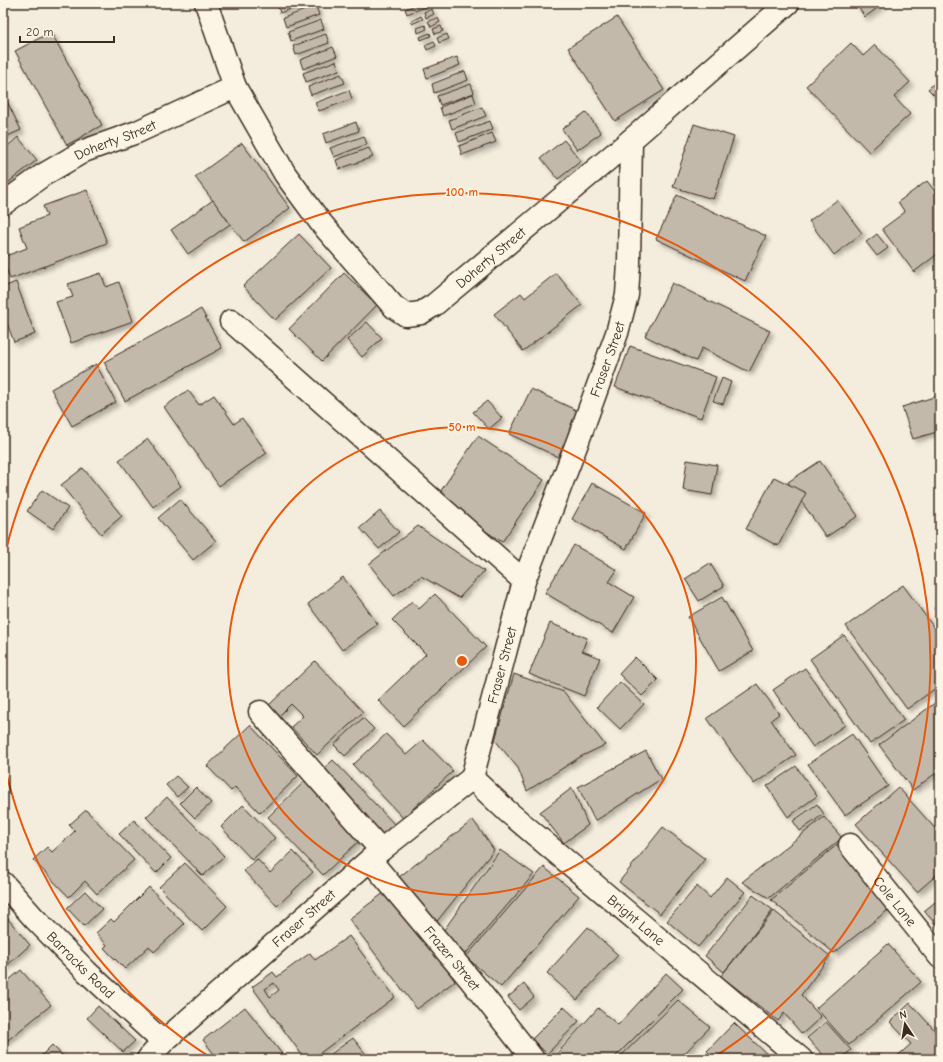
<svg xmlns="http://www.w3.org/2000/svg" width="943" height="1062" font-family="'Comic Neue',sans-serif">
<style>
.building{fill:#c3b9aa;stroke:#3b2a1e;fill-rule:evenodd;filter:url(#shadow)}
.lines{fill:none;stroke-linecap:round;stroke-linejoin:round}
.street-casing{stroke:#3b2a1e;stroke-width:25}
.street{stroke:#fcf5e5;stroke-width:22}
.ring{fill:none;stroke:#e8590c;stroke-width:2}
.labels{text-anchor:middle;dominant-baseline:central;stroke-width:3.5;stroke-linejoin:round;paint-order:stroke}
.street-label{font-size:14px;fill:#3b2a1e;stroke:#fcf5e5}
.centre{fill:#e8590c;stroke:#fcf5e5;stroke-width:2}
.ring-label{font-size:12px;text-anchor:middle;font-weight:bold;fill:#e8590c;stroke:#fcf5e5;stroke-width:3.5;stroke-linejoin:round;paint-order:stroke}
</style>
<defs>
<filter id="shadow"><feDropShadow dx="3.5" dy="3.5" stdDeviation="2" flood-color="#0004"/></filter>
</defs>
<rect width="100%" height="100%" fill="#f4eddd"/>
<filter id="ink" filterUnits="userSpaceOnUse"><feTurbulence type="fractalNoise" baseFrequency=".025" numOctaves="2"/><feDisplacementMap in="SourceGraphic" scale="8" xChannelSelector="R" yChannelSelector="G"/><feConvolveMatrix kernelMatrix="1 2 1 2 8 2 1 2 1" color-interpolation-filters="sRGB"/></filter>
<g filter="url(#ink)">
<!-- building -->
<g class="building">
<polygon points="280,3 307,3 280,13 277,4"/>
<polygon points="420,3 426,3 428,6 407,14 405,9"/>
<polygon points="855,3 884,3 865,17"/>
<polygon points="316,6 319,15 286,27 283,18"/>
<polygon points="432,9 434,14 426,18 424,12"/>
<polygon points="421,16 423,19 412,24 411,21"/>
<polygon points="617,17 664,90 615,121 568,48"/>
<polygon points="438,18 440,22 431,27 428,21"/>
<polygon points="321,20 324,29 291,41 288,32"/>
<polygon points="425,25 427,29 418,33 417,28"/>
<polygon points="441,26 443,31 435,34 433,29"/>
<polygon points="51,32 102,125 67,145 15,51"/>
<polygon points="430,33 431,36 421,40 420,37"/>
<polygon points="326,34 329,43 296,55 293,46"/>
<polygon points="447,34 449,39 439,43 437,38"/>
<polygon points="434,41 436,46 427,50 425,45"/>
<polygon points="851,43 863,56 875,45 910,82 894,97 910,114 869,152 806,86"/>
<polygon points="333,47 337,56 303,69 300,60"/>
<polygon points="457,57 460,65 427,78 424,69"/>
<polygon points="336,61 339,70 306,82 303,73"/>
<polygon points="465,71 468,80 434,93 432,84"/>
<polygon points="341,74 345,83 311,95 308,87"/>
<polygon points="940,78 940,101 928,89"/>
<polygon points="471,84 474,93 440,105 437,96"/>
<polygon points="349,90 352,99 319,111 315,103"/>
<polygon points="3,93 21,130 3,138"/>
<polygon points="473,94 476,103 443,116 440,107"/>
<polygon points="482,107 486,116 452,129 449,120"/>
<polygon points="586,112 601,133 577,150 562,129"/>
<polygon points="490,121 493,129 459,142 456,133"/>
<polygon points="356,122 359,131 326,143 323,134"/>
<polygon points="694,124 734,137 713,199 673,187"/>
<polygon points="492,133 496,142 462,155 459,146"/>
<polygon points="364,136 367,144 334,157 330,148"/>
<polygon points="18,137 37,160 5,185 3,183 3,150"/>
<polygon points="564,140 581,161 558,179 541,158"/>
<polygon points="242,143 290,208 244,242 195,177"/>
<polygon points="369,148 373,157 339,169 336,160"/>
<polygon points="927,181 940,198 940,252 914,272 882,229 905,212 898,202"/>
<polygon points="87,190 107,243 10,279 3,260 3,257 27,248 19,227 47,216 43,206"/>
<polygon points="677,195 766,236 745,281 656,239"/>
<polygon points="213,200 230,224 188,254 171,230"/>
<polygon points="837,200 862,233 834,255 809,221"/>
<polygon points="299,234 331,268 275,320 243,286"/>
<polygon points="877,234 888,248 877,256 866,242"/>
<polygon points="101,273 106,287 119,282 133,321 71,343 56,302 73,297 68,284"/>
<polygon points="344,273 377,305 322,361 289,329"/>
<polygon points="556,273 582,305 523,351 494,314 521,293 525,298"/>
<polygon points="16,282 35,334 14,342 3,313 3,287"/>
<polygon points="672,283 770,331 749,372 702,348 696,361 645,336"/>
<polygon points="201,309 222,348 125,401 104,362"/>
<polygon points="367,322 382,338 362,357 347,340"/>
<polygon points="630,346 716,377 701,418 615,387"/>
<polygon points="96,364 116,402 72,426 51,389"/>
<polygon points="722,378 731,382 723,404 713,401"/>
<polygon points="531,389 580,412 558,457 509,434"/>
<polygon points="188,390 199,405 214,395 234,424 242,418 267,453 219,486 164,407"/>
<polygon points="940,395 940,431 913,439 902,407"/>
<polygon points="487,401 502,418 489,429 473,412"/>
<polygon points="478,436 544,480 502,542 436,498"/>
<polygon points="148,439 181,486 153,507 119,460"/>
<polygon points="687,460 717,465 712,495 683,490"/>
<polygon points="820,461 858,516 826,537 788,482"/>
<polygon points="83,468 122,516 101,534 61,485"/>
<polygon points="774,477 806,493 778,546 746,529"/>
<polygon points="592,483 646,513 626,549 572,519"/>
<polygon points="42,490 68,508 53,529 27,511"/>
<polygon points="180,499 216,541 193,560 158,518"/>
<polygon points="380,511 399,532 379,549 360,528"/>
<polygon points="418,526 484,571 459,598 421,576 394,596 369,564"/>
<polygon points="574,545 617,570 609,582 634,597 613,633 545,593"/>
<polygon points="710,563 724,586 699,601 685,579"/>
<polygon points="343,577 378,624 342,650 308,604"/>
<polygon points="903,585 940,636 940,685 907,709 846,626"/>
<polygon points="435,594 486,647 403,726 378,700 426,654 392,620 412,601 419,609"/>
<polygon points="722,597 753,651 719,671 688,617"/>
<polygon points="940,604 940,618 934,608"/>
<polygon points="550,623 587,638 582,651 600,658 584,696 529,674"/>
<polygon points="844,635 904,720 870,744 810,659"/>
<polygon points="635,657 658,680 642,696 619,674"/>
<polygon points="315,661 363,712 317,755 291,727 303,716 291,704 279,716 269,705"/>
<polygon points="805,668 845,725 813,747 773,690"/>
<polygon points="514,674 564,692 605,745 580,757 527,791 518,768 495,740"/>
<polygon points="620,682 644,704 620,729 597,707"/>
<polygon points="757,684 779,714 771,720 796,755 754,784 707,718"/>
<polygon points="940,699 940,770 913,790 879,745"/>
<polygon points="363,718 374,729 345,756 334,745"/>
<polygon points="250,725 298,776 260,813 235,787 231,791 207,766"/>
<polygon points="386,734 406,755 423,740 453,771 403,818 353,765"/>
<polygon points="852,734 888,786 845,815 808,764"/>
<polygon points="646,751 661,779 595,821 578,787"/>
<polygon points="333,760 398,828 384,842 318,774"/>
<polygon points="796,766 817,796 788,817 767,786"/>
<polygon points="176,776 188,787 177,797 166,785"/>
<polygon points="306,780 362,838 323,875 268,817"/>
<polygon points="196,787 211,803 195,818 180,803"/>
<polygon points="898,787 940,834 940,872 917,892 856,824"/>
<polygon points="572,788 588,825 564,843 540,812"/>
<polygon points="167,797 224,856 203,876 146,817"/>
<polygon points="940,802 940,814 934,810"/>
<polygon points="817,804 824,814 800,831 793,821"/>
<polygon points="243,805 275,838 252,860 221,827"/>
<polygon points="86,810 134,860 97,894 85,881 69,897 33,860 47,847 52,852 75,831 69,825"/>
<polygon points="824,817 842,838 769,898 742,882"/>
<polygon points="134,820 171,858 156,873 119,834"/>
<polygon points="473,820 494,850 434,925 399,877"/>
<polygon points="663,827 705,859 660,914 619,882"/>
<polygon points="839,843 893,906 834,953 771,900"/>
<polygon points="500,850 534,874 462,958 444,930"/>
<polygon points="293,851 313,872 277,906 244,871 257,859 270,873"/>
<polygon points="185,863 227,906 202,931 159,887"/>
<polygon points="544,867 579,896 501,987 466,957"/>
<polygon points="727,877 745,892 698,947 667,921 697,886 710,898"/>
<polygon points="149,887 184,924 154,952 149,946 125,969 104,948 107,945 96,933 111,919 114,922"/>
<polygon points="85,891 102,909 84,926 67,908"/>
<polygon points="385,892 438,957 455,981 417,1009 349,919"/>
<polygon points="753,895 773,910 724,972 705,956"/>
<polygon points="940,898 940,929 924,911"/>
<polygon points="774,911 830,956 801,995 821,1017 802,1034 784,1013 778,1021 721,976"/>
<polygon points="3,913 30,945 3,969"/>
<polygon points="588,927 618,955 577,1000 547,973"/>
<path d="M349,936l46,61 -83,62h-7l-53,-72 21,-15 4,5 33,-24 5,7zM274,983l5,7 -9,7 -5,-8z"/>
<polygon points="888,944 921,982 849,1045 816,1008"/>
<polygon points="21,970 51,1005 3,1044 3,985"/>
<polygon points="666,973 683,989 613,1059 552,1059 598,1008 618,1025"/>
<polygon points="524,984 534,997 519,1010 508,997"/>
<polygon points="678,1000 710,1027 679,1059 618,1059"/>
<polygon points="910,1003 940,1036 940,1059 894,1059 911,1044 890,1022"/>
<polygon points="98,1006 135,1041 123,1052 87,1018"/>
<polygon points="245,1007 286,1059 218,1059 203,1040"/>
<polygon points="564,1007 579,1021 547,1054 532,1039"/>
<polygon points="826,1022 851,1050 841,1059 827,1059 807,1038"/>
<polygon points="734,1023 772,1059 715,1059 707,1051"/>
<polygon points="353,1038 368,1057 365,1059 324,1059"/>
<polygon points="52,1045 66,1059 38,1059"/>
<polygon points="87,1053 93,1059 82,1059"/>
<polygon points="878,1054 883,1059 872,1059"/>
</g>
<g class="lines">
<defs>
<g id="street">
<path id="s1" d="M206,3l29,84 50,87 36,49 73,84 12,8 15,-2 13,-8 197,-165 157,-137"/>
<path id="s2" d="M3,204l40,-29 41,-24 53,-19 98,-45"/>
<polyline points="231,321 524,581"/>
<polyline points="260,712 381,850"/>
<path id="s3" d="M472,778l35,33 294,248"/>
<path id="s4" d="M850,845l90,112"/>
<path id="s5" d="M370,860l99,118 64,81"/>
<path id="s6" d="M3,883l31,35 53,54 76,70"/>
<path id="s7" d="M148,1059l15,-17 218,-192 91,-72 52,-197 55,-143 38,-105 10,-38 2,-32 2,-123"/>
</g>
</defs>
<!-- street casing -->
<use href="#street" class="street-casing"/>
<!-- street -->
<use href="#street" class="street"/>
</g>
</g>
<!-- distance rings -->
<g class="ring">
<circle cx="462" cy="661" r="234"/>
<path d="M213 1059A469 469 0 0 1 3 759M3 563A469 469 0 1 1 711 1059"/>
</g>
<g class="labels">
<!-- street labels -->
<g class="street-label">
<text stroke="none"><textPath href="#s2" startOffset="130">Doherty Street</textPath></text>
<text stroke="none"><textPath href="#s1" startOffset="480">Doherty Street</textPath></text>
<text stroke="none"><textPath href="#s7" startOffset="870">Fraser Street</textPath></text>
<text stroke="none"><textPath href="#s7" startOffset="546">Fraser Street</textPath></text>
<text stroke="none"><textPath href="#s4" startOffset="72">Cole Lane</textPath></text>
<text stroke="none"><textPath href="#s7" startOffset="210">Fraser Street</textPath></text>
<text stroke="none"><textPath href="#s3" startOffset="217">Bright Lane</textPath></text>
<text stroke="none"><textPath href="#s5" startOffset="128">Frazer Street</textPath></text>
<text stroke="none"><textPath href="#s6" startOffset="113">Barracks Road</textPath></text>
</g>
</g>
<circle cx="462" cy="661" r="6" class="centre"/>
<g class="ring-label">
<text x="462" y="196">100 m</text>
<text x="462" y="431">50 m</text>
</g>
<!-- margin -->
<rect width="943" height="1062" fill="none" stroke="#fcf5e5" stroke-width="16"/>
<rect x="8" y="8" width="927" height="1046" fill="none" stroke="#3b2a1e" stroke-width="1.5" filter="url(#ink)"/>
<!-- north arrow -->
<g transform="translate(905 1024) rotate(348)" stroke="#fcf5e5" stroke-width="3" paint-order="stroke">
<path d="M0-3L7 15L0 10L-7 15Z" fill="#3b2a1e"/>
<text y="-6" font-size="11" font-weight="bold" text-anchor="middle" fill="#3b2a1e">N</text>
</g>
<!-- scale -->
<path d="M20 36v6h94v-6" fill="none" stroke="#3b2a1e" stroke-width="2"/>
<text x="26" y="36" font-size="12" fill="#3b2a1e" stroke="#fcf5e5" stroke-width="3" paint-order="stroke">20 m</text>
</svg>
